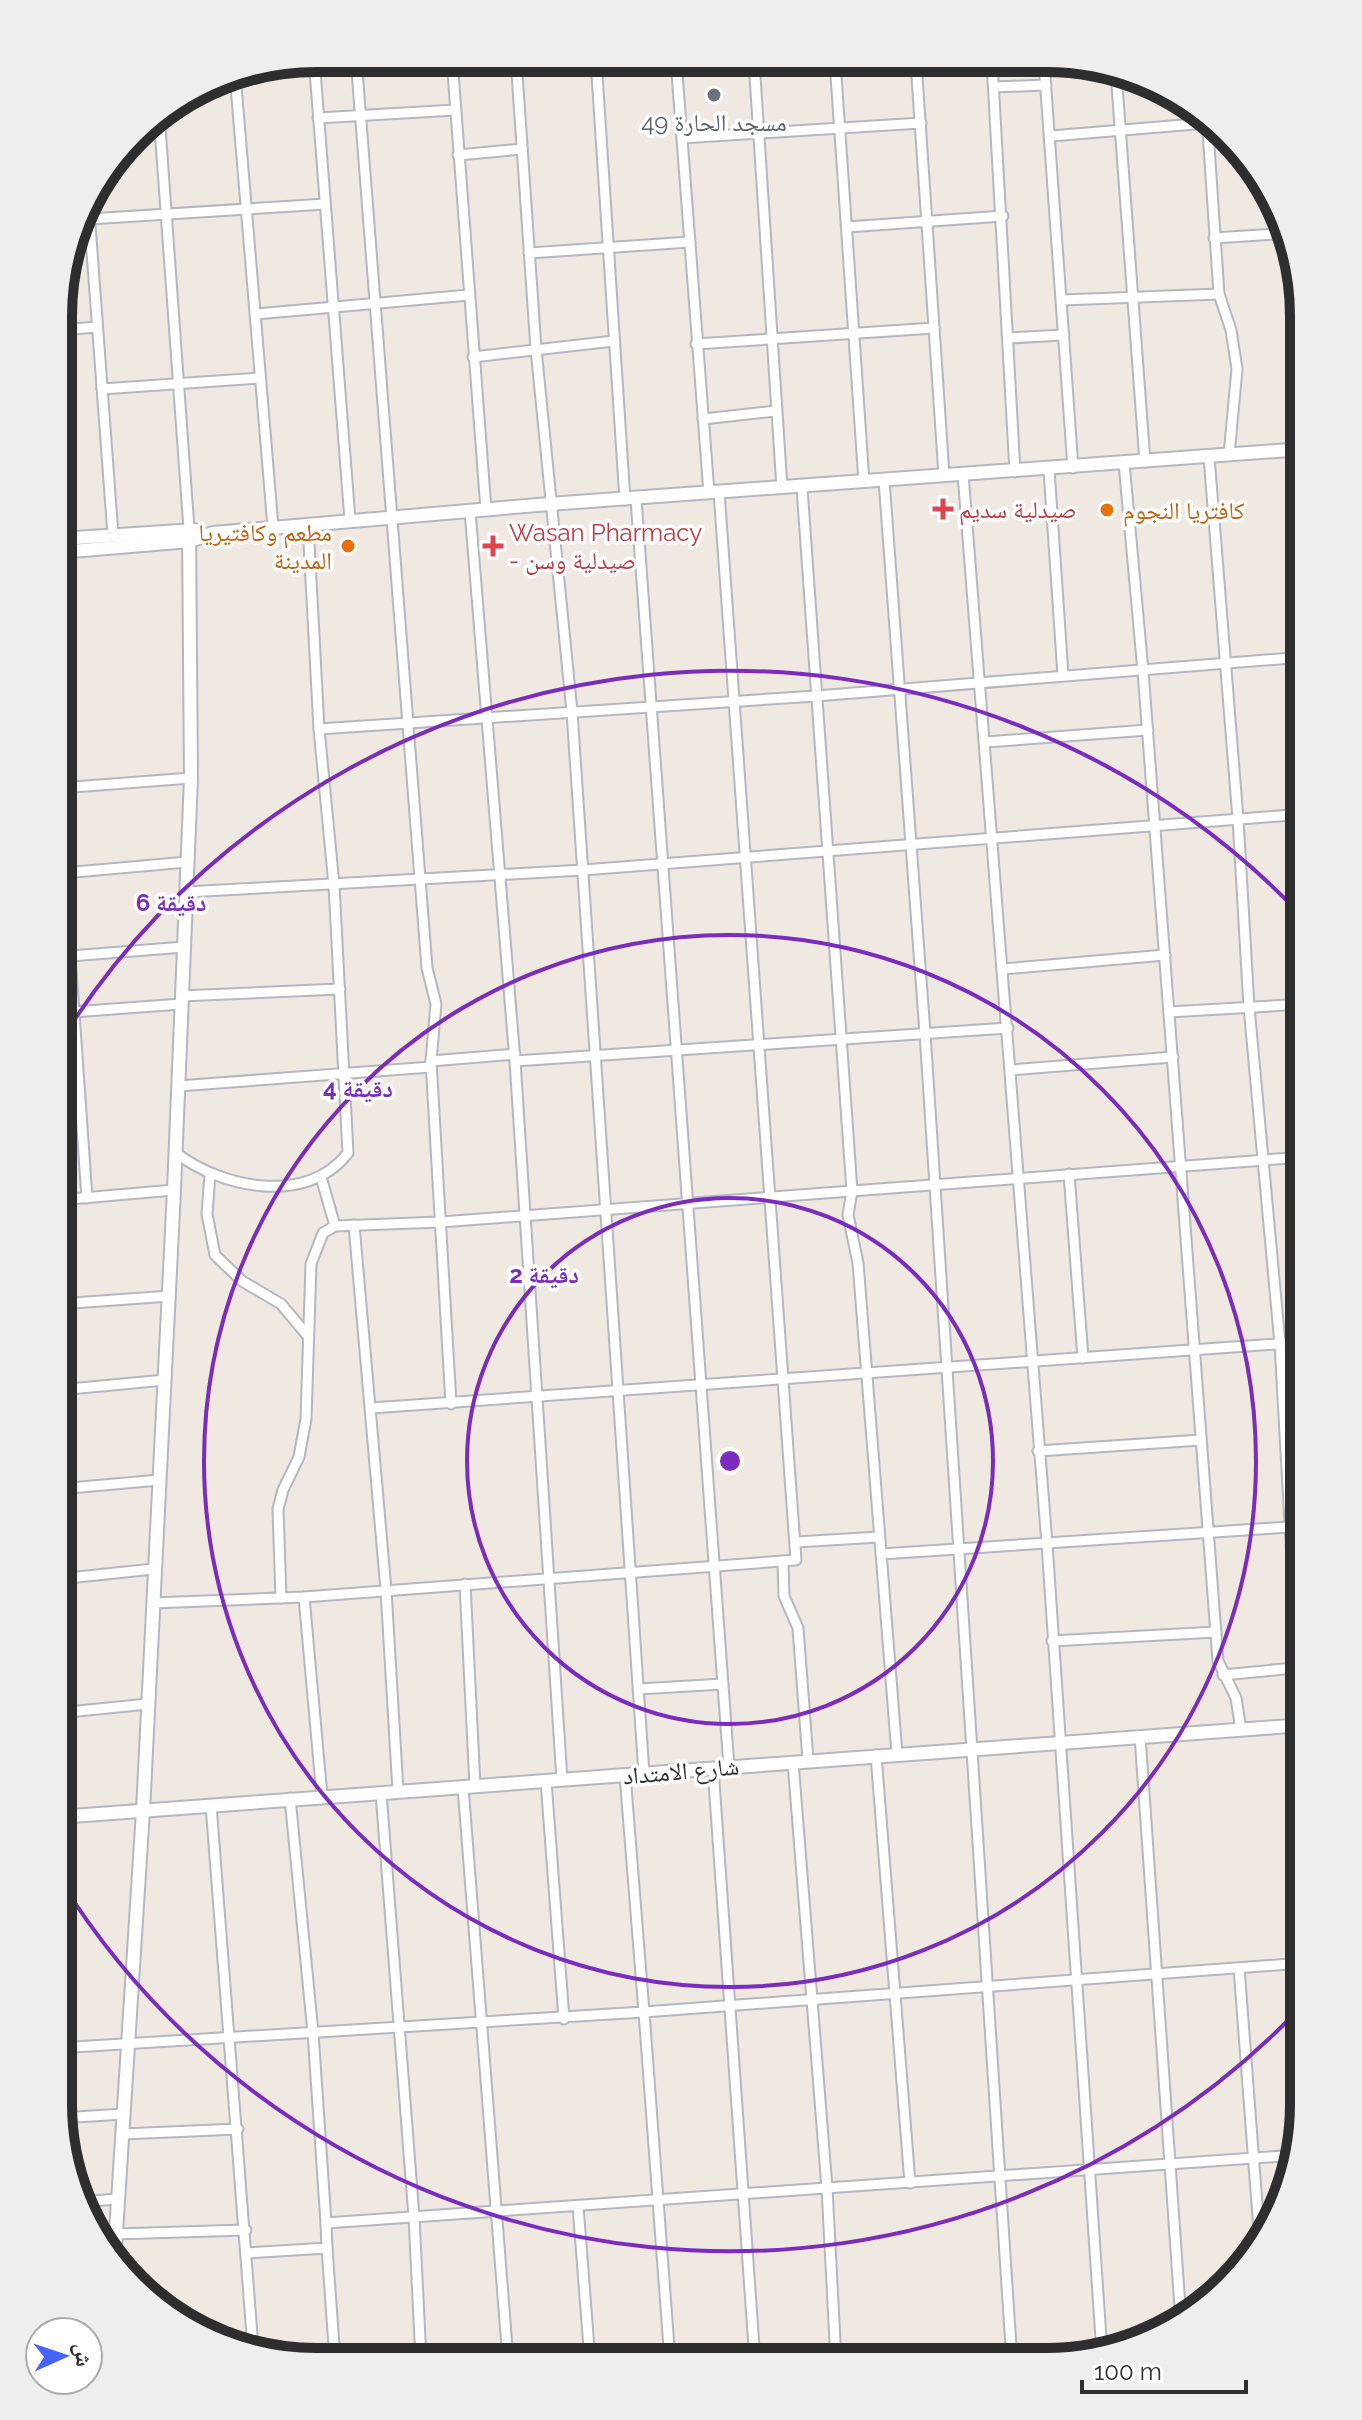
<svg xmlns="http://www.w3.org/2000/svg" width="1362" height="2420" font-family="Raleway,'Noto Naskh Arabic',sans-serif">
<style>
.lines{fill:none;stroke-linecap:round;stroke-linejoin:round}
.street-casing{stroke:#b4b7c1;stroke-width:13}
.secondary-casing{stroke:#b4b7c1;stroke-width:16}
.street{stroke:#fff;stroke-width:9}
.secondary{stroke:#fff;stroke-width:12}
.ring{fill:none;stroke:#7b2cbf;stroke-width:4}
.worship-dot{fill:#6b7280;stroke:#fff;stroke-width:3}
.health-dot{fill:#e0444e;stroke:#fff;stroke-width:3}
.food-dot{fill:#e8710a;stroke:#fff;stroke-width:3}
.labels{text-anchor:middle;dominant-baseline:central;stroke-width:7;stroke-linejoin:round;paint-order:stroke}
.worship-label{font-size:24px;fill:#5b616d;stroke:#fff}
.health-label{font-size:24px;fill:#be3a42;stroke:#fff;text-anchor:start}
.food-label{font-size:24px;fill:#c56008;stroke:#fff;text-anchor:start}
.street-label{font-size:24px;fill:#2e2e2e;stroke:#fff}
.rim{fill:none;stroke:#2e2e2e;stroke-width:10}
.centre{fill:#7b2cbf;stroke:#fff;stroke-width:4}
.ring-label{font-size:24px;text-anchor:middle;font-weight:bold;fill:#7b2cbf;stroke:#fff;stroke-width:7;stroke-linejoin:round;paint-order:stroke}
</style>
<rect width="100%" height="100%" fill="#efe9e1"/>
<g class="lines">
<defs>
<g id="street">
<polyline points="314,58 350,520"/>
<polyline points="356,58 427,968 436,1004 431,1061 451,1404"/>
<polyline points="452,59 486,510"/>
<polyline points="516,59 536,349 572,712 644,1774"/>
<polyline points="596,60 625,500"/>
<polyline points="676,60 709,493"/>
<polyline points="754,61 782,488"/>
<polyline points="835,61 864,482"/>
<polyline points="916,62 944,475"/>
<polyline points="992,62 1015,472"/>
<polyline points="1044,63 1073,468"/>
<polyline points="1116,72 1145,462"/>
<polyline points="235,74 273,527"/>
<polyline points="994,87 1046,85"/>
<polyline points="159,114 189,529"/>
<polyline points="1207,117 1219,294 1231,330 1237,369 1229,455"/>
<polyline points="318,118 455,110"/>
<polyline points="1051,136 1207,123"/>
<polyline points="682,138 921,123"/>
<polyline points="458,155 522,149"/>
<polyline points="88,198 113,535"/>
<polyline points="89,219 325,204"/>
<polyline points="847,227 1003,216"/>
<polyline points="1214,238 1290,233"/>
<polyline points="529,253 690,242"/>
<polyline points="1062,300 1219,294"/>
<polyline points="256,314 469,295"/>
<polyline points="60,330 97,327"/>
<polyline points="1009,338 1064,335"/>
<polyline points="696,344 934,328"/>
<polyline points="473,357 614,341"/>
<polyline points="102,389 260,378"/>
<polyline points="703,419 776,411"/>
<polyline points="1291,450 1304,599"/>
<polyline points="1209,457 1238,819 1249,1007 1280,1344 1298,1667"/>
<polyline points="1124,463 1143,671 1218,1661 1236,1698 1241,1730"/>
<polyline points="1049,470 1063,675"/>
<polyline points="963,474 1047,1544 1102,2353"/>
<polyline points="884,480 925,1033 1012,2362"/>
<polyline points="802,488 852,1191 848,1215 858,1263 897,1754"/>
<polyline points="636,499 729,1767"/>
<polyline points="470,511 515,1061 562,1780"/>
<polyline points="319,729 816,696 1304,657"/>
<polyline points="986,742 1148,730"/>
<polyline points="60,788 191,778"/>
<polyline points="60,814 87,1198"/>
<polyline points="64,873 187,862"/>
<polyline points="186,892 583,870 1304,814"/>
<polyline points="70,956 184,947"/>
<polyline points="1003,969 1165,955"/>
<polyline points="181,996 340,989"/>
<polyline points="1169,1012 1304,1004"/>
<polyline points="59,1013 181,1004"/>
<polyline points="431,1061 515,1054"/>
<polyline points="515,1061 1008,1028"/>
<polyline points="1011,1070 1173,1057"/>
<polyline points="178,1086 431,1067"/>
<path d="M176,1153c46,35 131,53 172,0l-14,-268 -15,-156 -11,-205"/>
<polyline points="210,1174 207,1214 215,1255 242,1281 281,1304 307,1335"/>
<polyline points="1069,1174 1083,1358"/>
<polyline points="321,1177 335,1226"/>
<polyline points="59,1200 174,1190"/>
<polyline points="354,1225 386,1590 398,1791"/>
<polyline points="59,1304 170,1296"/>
<polyline points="59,1390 165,1380"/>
<polyline points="371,1408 1304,1342"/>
<polyline points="1038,1451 1201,1440"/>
<polyline points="59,1489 159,1480"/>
<polyline points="796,1542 879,1537"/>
<polyline points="881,1554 1304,1526"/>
<polyline points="783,1562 784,1596 798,1628 808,1760"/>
<polyline points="59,1579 153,1569"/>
<polyline points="465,1584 475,1786"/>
<polyline points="304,1597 322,1796"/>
<polyline points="281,1598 278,1509 283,1490 299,1457 306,1419 311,1264 323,1233 335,1226 441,1222 1304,1157"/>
<polyline points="152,1603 304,1597 796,1560 719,492"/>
<polyline points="1052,1641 1216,1632"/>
<polyline points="1223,1675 1304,1667"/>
<polyline points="639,1689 723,1684"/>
<polyline points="58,1713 148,1704"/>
<polyline points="1301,1725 1304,1753"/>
<polyline points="1140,1736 1181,2321"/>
<polyline points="876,1755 910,2183"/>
<polyline points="793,1762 827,2188 836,2361"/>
<polyline points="713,1768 755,2361"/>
<polyline points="546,1781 564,2019"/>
<polyline points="463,1787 508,2360"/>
<polyline points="381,1793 414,2217 421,2360"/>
<polyline points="290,1798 313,2033 326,2223"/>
<polyline points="211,1805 253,2348"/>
<polyline points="58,1938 67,2048"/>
<polyline points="1239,1968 1260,2243"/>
<polyline points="58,2048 644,2012 625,1775"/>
<polyline points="60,2118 124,2114"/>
<polyline points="123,2134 238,2129"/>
<polyline points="80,2202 117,2199"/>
<polyline points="578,2206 590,2361"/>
<polyline points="115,2234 246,2230"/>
<polyline points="327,2248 335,2360"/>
<polyline points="247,2253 327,2248 326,2223 1297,2155"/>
<polyline points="670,2361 644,2012 1303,1963"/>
</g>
<g id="secondary">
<polyline points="60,539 194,530"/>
<polyline points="60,552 190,541 213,533 549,504 1304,449"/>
<polyline points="58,1817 1304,1725"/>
<polyline points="114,2264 143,1811 174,1190 191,778 189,529"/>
</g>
</defs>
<!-- street casing -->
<use href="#street" class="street-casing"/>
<!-- secondary casing -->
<use href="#secondary" class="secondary-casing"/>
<!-- street -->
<use href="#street" class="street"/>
<!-- secondary -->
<use href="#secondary" class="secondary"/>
</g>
<!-- distance rings -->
<g class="ring">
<circle cx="730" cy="1461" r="263"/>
<circle cx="730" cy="1461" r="526"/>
<path d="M1303 2005A790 790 0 0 1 60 1880M60 1042A790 790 0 0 1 1303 917"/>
</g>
<!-- markers -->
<circle class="worship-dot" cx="714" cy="95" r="8"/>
<g class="health-dot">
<path d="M939 497h8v8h8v8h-8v8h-8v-8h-8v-8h8z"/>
<path d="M489 534h8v8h8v8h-8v8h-8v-8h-8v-8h8z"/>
</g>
<g class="food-dot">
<circle cx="1107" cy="510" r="8"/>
<circle cx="348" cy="546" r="8"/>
</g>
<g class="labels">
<!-- worship labels -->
<g class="worship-label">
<text x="714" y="122">مسجد الحارة 49</text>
</g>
<!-- health labels -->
<g class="health-label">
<text x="959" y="509">صيدلية سديم</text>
<text x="509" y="532">Wasan Pharmacy<tspan x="509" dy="28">- صيدلية وسن</tspan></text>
</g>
<!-- food labels -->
<g class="food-label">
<text x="1123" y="510">كافتريا النجوم</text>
<text x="332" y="532" text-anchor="end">مطعم وكافتيريا<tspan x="332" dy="28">المدينة</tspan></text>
</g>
<!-- street labels -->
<g class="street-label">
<text transform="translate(681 1771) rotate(-5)">شارع الامتداد</text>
</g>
</g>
<!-- crop -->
<path d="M0 0H1362V2420H0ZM316 72H1046A244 244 0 0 1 1290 316V2104A244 244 0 0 1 1046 2348H316A244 244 0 0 1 72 2104V316A244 244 0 0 1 316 72Z" fill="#eee" fill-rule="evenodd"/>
<path class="rim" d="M316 72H1046A244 244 0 0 1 1290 316V2104A244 244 0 0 1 1046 2348H316A244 244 0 0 1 72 2104V316A244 244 0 0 1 316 72Z"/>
<circle cx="730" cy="1461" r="12" class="centre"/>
<g class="ring-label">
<text x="171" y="911">6 دقيقة</text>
<text x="358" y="1097">4 دقيقة</text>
<text x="544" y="1283">2 دقيقة</text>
</g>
<!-- north arrow -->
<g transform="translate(64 2356) rotate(87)"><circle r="38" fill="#ffffff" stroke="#ababab" stroke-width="2"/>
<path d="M0-6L14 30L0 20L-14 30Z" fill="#4264fb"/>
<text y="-12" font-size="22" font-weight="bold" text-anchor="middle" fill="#2e2e2e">ش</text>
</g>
<!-- scale -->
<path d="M1082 2380v12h164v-12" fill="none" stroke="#2e2e2e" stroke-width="4"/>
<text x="1094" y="2380" font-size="24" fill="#2e2e2e" stroke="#ffffff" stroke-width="6" paint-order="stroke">100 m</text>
</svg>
